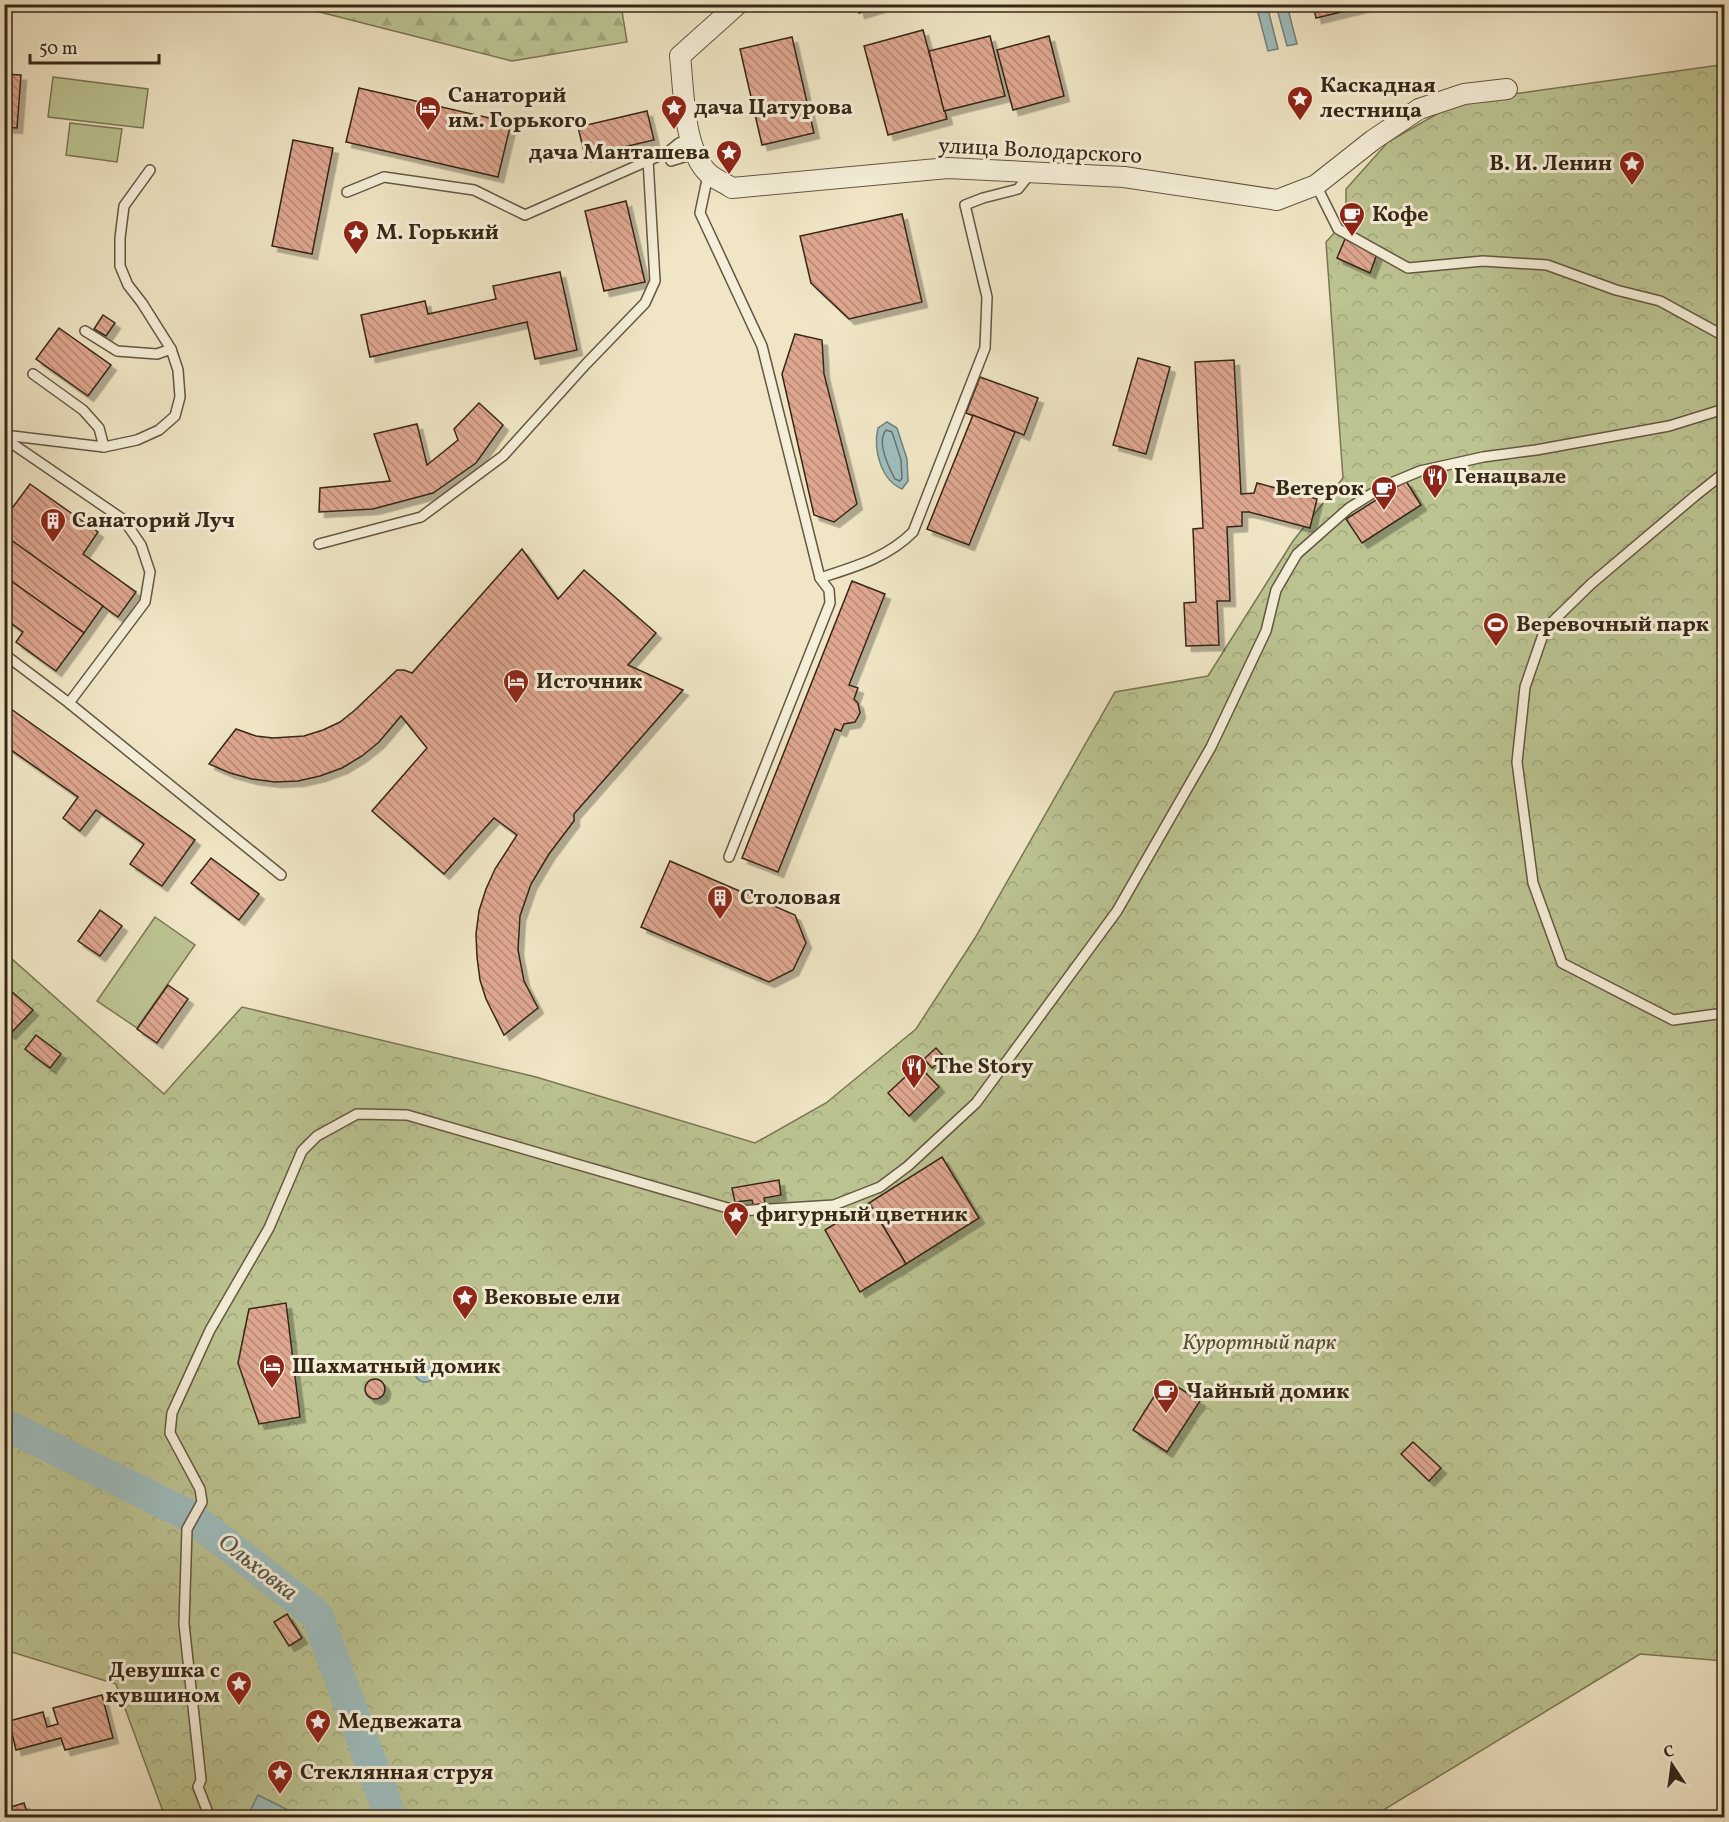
<svg xmlns="http://www.w3.org/2000/svg" width="1729" height="1822" font-family="Vollkorn,serif">
<style>
.grass{fill:#bcc492;stroke:#797654;stroke-width:1.5}
.forest{fill:url(#forest-firs);stroke:#797654;stroke-width:1.5}
.park{fill:url(#park-crowns);stroke:#797654;stroke-width:1.5}
.water{fill:#9ebdbe;stroke:#74817b;stroke-width:1.5}
.lines{fill:none;stroke-linecap:round;stroke-linejoin:round}
.shore{stroke:#6a726a;stroke-width:1.5}
.river{stroke:#9ebdbe;stroke-width:32}
.building{fill:url(#building-back-hatch);stroke:#362717;stroke-width:1.5;filter:url(#shadow)}
.service-casing{stroke:#645742;stroke-width:12}
.minor-casing{stroke:#645742;stroke-width:22}
.service{stroke:#f5efd9;stroke-width:9}
.minor{stroke:#f5efd9;stroke-width:20}
.labels{text-anchor:middle;dominant-baseline:central;stroke-width:6;stroke-linejoin:round;paint-order:stroke}
.poi-label{font-size:22px;font-weight:bold;fill:#362717;stroke:#f5efd9;text-anchor:start}
.street-label{font-size:22px;fill:#362717;stroke:#f5efd9}
.park-label{font-size:22px;font-style:italic;fill:#584e36;stroke:#f5efd9}
.water-label{font-size:24px;font-style:italic;fill:#555449;stroke:#f5efd9}
</style>
<defs>
<pattern id="forest-firs" width="22" height="20" patternUnits="userSpaceOnUse" patternTransform="scale(1.5)"><rect width="22" height="20" fill="#bcc492"/><path d="M5 1l3.5 6h-7zM16 11l3.5 6h-7z" fill="#a2a87d"/></pattern>
<pattern id="park-crowns" width="20" height="18" patternUnits="userSpaceOnUse" patternTransform="scale(1.5)"><rect width="20" height="18" fill="#bcc492"/><path d="M2 6a3 3 0 1 1 6 0M12 15a3 3 0 1 1 6 0" fill="none" stroke="#a2a87d"/></pattern>
<pattern id="building-back-hatch" width="6" height="6" patternUnits="userSpaceOnUse" patternTransform="scale(1.5)"><rect width="6" height="6" fill="#dfa790"/><path d="M-1 5l2 2M0 0l6 6M5-1l2 2" fill="none" stroke="#b68875"/></pattern>
<filter id="shadow"><feDropShadow dx="5.5" dy="5.5" stdDeviation="0" flood-color="#0004"/></filter>
</defs>
<rect width="100%" height="100%" fill="#f0e6c5"/>
<filter id="stains"><feTurbulence type="fractalNoise" baseFrequency=".00333" numOctaves="4"/><feColorMatrix values="0 0 0 0 .2 0 0 0 0 .09 0 0 0 0 .02 0 0 0 .5 -.17"/></filter>
<radialGradient id="worn" r=".72"><stop offset=".6" stop-color="#630" stop-opacity="0"/><stop offset="1" stop-color="#630" stop-opacity=".3"/></radialGradient>
<!-- grass -->
<g class="grass">
<polygon points="53,77 148,89 143,128 48,117"/>
<polygon points="70,123 122,129 117,162 66,155"/>
<polygon points="155,917 195,945 137,1028 97,1001"/>
</g>
<!-- forest -->
<polygon class="forest" points="292,5 621,5 627,42 512,61"/>
<!-- park -->
<polygon class="park" points="1720,65 1724,65 1724,1661 1640,1654 1372,1817 165,1817 116,1684 5,1650 4,952 164,1094 242,1007 536,1077 755,1143 826,1103 916,1029 975,938 1115,692 1208,676 1293,541 1343,478 1326,242 1338,229 1346,225 1346,189 1388,142 1449,107 1506,95"/>
<!-- water -->
<g class="water">
<polygon points="1256,5 1267,5 1278,49 1268,51"/>
<polygon points="1276,5 1287,5 1297,44 1287,46"/>
<path d="M887,422l10,6 10,31 1,22 -6,8c-21,-9 -29,-39 -24,-61z"/>
<circle cx="425" cy="1372" r="10"/>
<polygon points="258,1795 302,1817 247,1817"/>
</g>
<g class="lines">
<!-- shore -->
<path class="shore" d="M886,430l6,2 9,28 1,18 -2,3 -5,-2c-7,-13 -19,-37 -9,-49z"/>
<!-- river -->
<polyline class="river" points="4,1424 190,1516 317,1615 391,1818"/>
</g>
<!-- building -->
<g class="building">
<polygon points="857,4 879,4 880,7 859,13"/>
<polygon points="1313,4 1365,4 1366,6 1316,18"/>
<polygon points="923,30 947,119 888,135 864,46"/>
<polygon points="990,36 1005,96 944,111 929,51"/>
<polygon points="1049,36 1064,96 1013,110 997,50"/>
<polygon points="792,37 814,133 762,145 740,49"/>
<polygon points="4,74 21,75 17,128 4,127"/>
<polygon points="359,88 511,123 498,177 346,142"/>
<polygon points="647,111 654,140 585,156 578,127"/>
<polygon points="293,140 333,148 312,254 272,246"/>
<polygon points="626,201 645,282 604,291 585,211"/>
<polygon points="902,214 922,302 849,319 811,283 800,236"/>
<polygon points="1345,239 1377,254 1370,273 1337,258"/>
<polygon points="560,272 577,350 535,359 527,322 370,357 361,315 425,301 428,314 496,299 493,286"/>
<polygon points="103,315 115,323 106,336 94,329"/>
<polygon points="59,328 111,365 88,396 36,359"/>
<polygon points="795,334 822,340 824,374 857,504 834,522 814,515 782,374"/>
<polygon points="1138,358 1170,367 1146,454 1113,445"/>
<polygon points="1234,360 1241,494 1254,493 1257,483 1317,499 1310,528 1249,512 1242,512 1242,526 1227,527 1230,601 1217,601 1219,645 1186,646 1184,603 1196,602 1193,529 1203,528 1195,362"/>
<polygon points="980,377 1038,398 1024,435 966,413"/>
<polygon points="479,403 503,425 476,463 433,493 373,509 319,512 320,488 390,481 374,434 417,424 427,465 458,440 454,429"/>
<polygon points="973,415 1015,432 969,545 927,529"/>
<polygon points="1406,481 1421,505 1362,543 1346,519"/>
<polygon points="30,484 98,532 83,554 136,592 118,617 4,535 4,501 13,507"/>
<polygon points="4,535 103,606 84,633 4,576"/>
<polygon points="522,549 558,599 584,570 656,633 628,665 683,690 574,814 574,821 549,854 531,884 520,916 518,950 524,981 538,1008 504,1035 486,999 480,980 477,957 476,934 479,911 486,889 495,869 517,835 494,818 444,874 372,811 427,748 401,716 379,742 362,756 342,768 320,776 298,781 275,782 252,779 230,773 209,764 236,729 256,736 273,738 304,736 323,730 340,722 355,710 397,670 404,670 412,673"/>
<polygon points="4,576 84,633 56,671 16,642 23,632 4,618"/>
<polygon points="852,581 885,594 849,685 858,688 854,699 858,703 860,713 855,722 844,724 841,731 835,729 778,872 742,858"/>
<polygon points="4,704 195,840 162,886 130,864 144,844 96,810 80,831 63,818 78,797 4,745"/>
<polygon points="211,858 259,894 239,920 191,883"/>
<polygon points="670,861 795,915 806,943 793,970 769,982 641,927"/>
<polygon points="100,910 122,926 100,956 78,941"/>
<polygon points="4,985 33,1010 10,1034 4,1030"/>
<polygon points="168,985 188,999 157,1043 137,1029"/>
<polygon points="36,1035 61,1054 50,1068 25,1049"/>
<polygon points="936,1048 944,1057 932,1068 924,1059"/>
<polygon points="918,1065 939,1087 909,1116 888,1093"/>
<polygon points="942,1157 979,1218 906,1264 869,1203"/>
<polygon points="779,1180 781,1195 764,1198 765,1203 753,1205 752,1200 735,1202 732,1188"/>
<polygon points="869,1203 906,1264 860,1292 825,1230"/>
<polygon points="286,1303 300,1417 259,1424 238,1363 249,1309"/>
<circle cx="375" cy="1389" r="10"/>
<polygon points="1165,1379 1200,1401 1167,1452 1133,1430"/>
<polygon points="1413,1442 1441,1468 1429,1481 1401,1454"/>
<polygon points="287,1614 302,1638 289,1646 274,1622"/>
<polygon points="102,1695 113,1738 65,1750 61,1738 16,1750 9,1721 43,1712 47,1727 58,1724 53,1708"/>
<polygon points="24,1803 29,1818 4,1818 4,1809"/>
</g>
<g class="lines">
<defs>
<g id="service">
<polyline points="671,161 694,154"/>
<polyline points="708,175 700,213 762,346 820,578 829,590 830,603 729,857"/>
<polyline points="1316,185 1338,229 1408,268 1483,261 1547,265 1616,290 1660,301 1724,336"/>
<polyline points="347,192 384,177 474,190 525,215 668,152 679,143 689,139"/>
<polyline points="85,331 117,351 157,354 171,349"/>
<polyline points="33,374 83,410 99,428 104,447"/>
<polyline points="4,435 104,447 137,440 159,430 175,416 180,397 178,370 171,349 142,303 128,285 120,266 120,238 124,206 150,170"/>
<polyline points="4,438 124,520 141,545 150,572 145,602 69,703"/>
<polyline points="1724,473 1695,496 1591,584 1545,629 1525,687 1517,762 1533,883 1562,963 1673,1020 1724,1013"/>
<polyline points="319,544 421,517 503,456 586,364 645,303 655,281 648,160"/>
<path d="M820,578c34,-11 67,-20 93,-46l72,-184 2,-51 -22,-92 18,-7 35,-9 12,-15"/>
<polyline points="4,654 69,703 281,875"/>
<polyline points="210,1818 198,1787 201,1780 184,1624 187,1529 202,1502 200,1489 170,1433 172,1413 210,1330 269,1228 302,1151 317,1136 357,1114 407,1115 738,1211 834,1205 880,1187 908,1166 976,1103 1117,911 1211,747 1266,631 1276,590 1297,554 1349,508 1384,486 1420,471 1483,457 1536,450 1669,426 1724,409"/>
</g>
<path id="minor" d="M738,4l-58,52c4,34 3,93 28,117 6,6 17,10 24,15l216,-20 176,9 153,23 39,-15 57,-45 46,-31 45,-15 43,-5"/>
</defs>
<!-- service casing -->
<use href="#service" class="service-casing"/>
<!-- minor casing -->
<use href="#minor" class="minor-casing"/>
<!-- service -->
<use href="#service" class="service"/>
<!-- minor -->
<use href="#minor" class="minor"/>
</g>
<!-- icons -->
<defs>
<symbol id="sight-pin" viewBox="-11 -11 22 30"><path d="M0 17L-7.5 6A9.5 9.5 0 1 1 7.5 6Z" fill="#8f2418" stroke="#f5efd9"/><path d="M0-6L1.8-2.2L6-1.7L2.9 1.2L3.7 5.4L0 3.3L-3.7 5.4L-2.9 1.2L-6-1.7L-1.8-2.2Z" fill="#fff"/></symbol>
<symbol id="hotel-pin" viewBox="-11 -11 22 30"><path d="M0 17L-7.5 6A9.5 9.5 0 1 1 7.5 6Z" fill="#8f2418" stroke="#f5efd9"/><path d="M-6-4.5h1.5V1H6V5H4.5V3h-9V5H-6ZM-4 0a1.8 1.8 0 1 1 3.6 0ZM.5 0V-2.5h3Q6-2.5 6 0Z" fill="#fff"/></symbol>
<symbol id="cafe-pin" viewBox="-11 -11 22 30"><path d="M0 17L-7.5 6A9.5 9.5 0 1 1 7.5 6Z" fill="#8f2418" stroke="#f5efd9"/><path d="M-5.5-4.5H6V0H3Q3 3.5 0 3.5H-2.5Q-5.5 3.5-5.5 0ZM3-3.2v2h1.7v-2ZM-6 4.5H4V6H-6Z" fill="#fff"/></symbol>
<symbol id="restaurant-pin" viewBox="-11 -11 22 30"><path d="M0 17L-7.5 6A9.5 9.5 0 1 1 7.5 6Z" fill="#8f2418" stroke="#f5efd9"/><path d="M-5-6h1v4h1v-4h1v4h1v-4h1v5L-1.5 .5V6h-2V.5L-5-1ZM5-6V6H3V1.5H1.5Q1.5-4 5-6Z" fill="#fff"/></symbol>
<symbol id="building-pin" viewBox="-11 -11 22 30"><path d="M0 17L-7.5 6A9.5 9.5 0 1 1 7.5 6Z" fill="#8f2418" stroke="#f5efd9"/><path d="M-4-6H4V6H1V3H-1V6H-4ZM-2.5-4.3h1.7v1.8h-1.7ZM.8-4.3h1.7v1.8H.8ZM-2.5-1h1.7V.8h-1.7ZM.8-1h1.7V.8H.8Z" fill="#fff"/></symbol>
<symbol id="stadium-pin" viewBox="-11 -11 22 30"><path d="M0 17L-7.5 6A9.5 9.5 0 1 1 7.5 6Z" fill="#8f2418" stroke="#f5efd9"/><path d="M0-5a6.5 5 0 1 0 0 10a6.5 5 0 1 0 0-10ZM-3.5-1.8h7v3.6h-7Z" fill="#fff"/></symbol>
</defs>
<g fill-rule="evenodd">
<use href="#sight-pin" x="1285" y="84" width="30" height="40"/>
<use href="#sight-pin" x="659" y="93" width="30" height="40"/>
<use href="#hotel-pin" x="413" y="94" width="30" height="40"/>
<use href="#sight-pin" x="714" y="138" width="30" height="40"/>
<use href="#sight-pin" x="1617" y="149" width="30" height="40"/>
<use href="#cafe-pin" x="1337" y="200" width="30" height="40"/>
<use href="#sight-pin" x="341" y="218" width="30" height="40"/>
<use href="#restaurant-pin" x="1420" y="462" width="30" height="40"/>
<use href="#cafe-pin" x="1369" y="474" width="30" height="40"/>
<use href="#building-pin" x="38" y="506" width="30" height="40"/>
<use href="#stadium-pin" x="1481" y="610" width="30" height="40"/>
<use href="#hotel-pin" x="501" y="667" width="30" height="40"/>
<use href="#building-pin" x="705" y="883" width="30" height="40"/>
<use href="#restaurant-pin" x="899" y="1052" width="30" height="40"/>
<use href="#sight-pin" x="721" y="1200" width="30" height="40"/>
<use href="#sight-pin" x="450" y="1283" width="30" height="40"/>
<use href="#hotel-pin" x="257" y="1352" width="30" height="40"/>
<use href="#cafe-pin" x="1151" y="1377" width="30" height="40"/>
<use href="#sight-pin" x="224" y="1669" width="30" height="40"/>
<use href="#sight-pin" x="303" y="1707" width="30" height="40"/>
<use href="#sight-pin" x="265" y="1758" width="30" height="40"/>
</g>
<g class="labels">
<!-- poi labels -->
<g class="poi-label">
<text x="1320" y="86">Каскадная<tspan x="1320" dy="25">лестница</tspan></text>
<text x="448" y="96">Санаторий<tspan x="448" dy="25">им. Горького</tspan></text>
<text x="694" y="108">дача Цатурова</text>
<text x="710" y="153" text-anchor="end">дача Манташева</text>
<text x="1612" y="164" text-anchor="end">В. И. Ленин</text>
<text x="1372" y="215">Кофе</text>
<text x="376" y="233">М. Горький</text>
<text x="1454" y="477">Генацвале</text>
<text x="1364" y="489" text-anchor="end">Ветерок</text>
<text x="72" y="521">Cанаторий Луч</text>
<text x="1516" y="625">Веревочный парк</text>
<text x="536" y="682">Источник</text>
<text x="740" y="898">Столовая</text>
<text x="934" y="1067">The Story</text>
<text x="756" y="1215">фигурный цветник</text>
<text x="484" y="1298">Вековые ели</text>
<text x="292" y="1367">Шахматный домик</text>
<text x="1186" y="1392">Чайный домик</text>
<text x="220" y="1671" text-anchor="end">Девушка с<tspan x="220" dy="25">кувшином</tspan></text>
<text x="338" y="1722">Медвежата</text>
<text x="300" y="1773">Стеклянная струя</text>
</g>
<!-- street labels -->
<g class="street-label">
<text transform="translate(1040 152) rotate(3)">улица Володарского</text>
</g>
<!-- park labels -->
<g class="park-label">
<text x="1259" y="1343">Курортный парк</text>
</g>
<!-- water labels -->
<g class="water-label">
<text transform="translate(257 1568) rotate(38)">Ольховка</text>
</g>
</g>
<!-- margin -->
<rect width="1729" height="1822" fill="none" stroke="#f0e6c5" stroke-width="24"/>
<rect x="6" y="6" width="1717" height="1810" fill="none" stroke="#362717" stroke-width="3"/>
<rect x="12" y="12" width="1705" height="1798" fill="none" stroke="#362717" stroke-width="1.5"/>
<!-- north arrow -->
<g transform="translate(1672 1765) rotate(347)" stroke="#f5efd9" stroke-width="4.5" paint-order="stroke">
<path d="M0-4.5L10 22L0 15L-10 22Z" fill="#362717"/>
<text y="-9" font-size="16" font-weight="bold" text-anchor="middle" fill="#362717">С</text>
</g>
<!-- scale -->
<path d="M30 54v9h129v-9" fill="none" stroke="#362717" stroke-width="3"/>
<text x="39" y="54" font-size="18" fill="#362717" stroke="#f5efd9" stroke-width="4.5" paint-order="stroke">50 m</text>
<rect width="100%" height="100%" filter="url(#stains)"/>
<rect width="100%" height="100%" fill="url(#worn)"/>
</svg>
